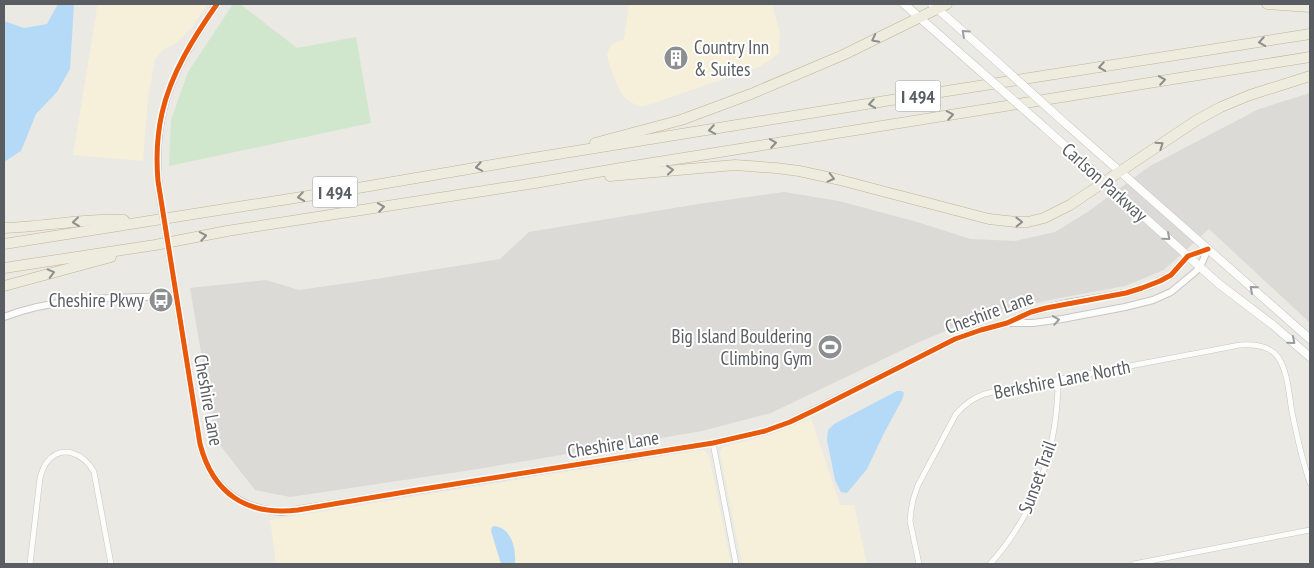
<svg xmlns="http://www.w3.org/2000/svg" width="1314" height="568" font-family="'PT Sans Narrow',sans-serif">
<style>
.commercial{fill:#f6f0da}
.industrial{fill:#dcdad6}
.green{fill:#d0e7cd}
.water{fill:#b5daf7}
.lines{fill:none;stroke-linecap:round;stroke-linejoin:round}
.minor-casing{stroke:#c6c6c4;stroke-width:6}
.tertiary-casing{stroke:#c6c6c4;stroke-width:8}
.secondary-casing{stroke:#c6c7c5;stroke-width:9}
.motorway-casing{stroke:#c1b390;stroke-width:11}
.minor{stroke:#fcfcfb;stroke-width:5}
.tertiary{stroke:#fcfcfb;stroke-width:6}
.secondary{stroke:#fcfcfb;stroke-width:8}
.motorway{stroke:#eeebdf;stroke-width:10}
.tertiary-bridge-casing{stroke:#c6c6c4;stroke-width:8;stroke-linecap:butt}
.secondary-bridge-casing{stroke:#c6c7c5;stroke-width:9;stroke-linecap:butt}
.tertiary-bridge{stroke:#fcfcfb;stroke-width:6}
.secondary-bridge{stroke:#fcfcfb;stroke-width:8}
.cycleway-casing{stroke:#fff;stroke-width:8}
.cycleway{stroke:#e8590c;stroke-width:5}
.oneway{stroke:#9a9d9f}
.oneway2{stroke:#8d8f8e}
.labels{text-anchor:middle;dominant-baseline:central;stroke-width:4;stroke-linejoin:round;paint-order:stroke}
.shield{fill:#fff;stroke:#8b8e91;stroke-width:1}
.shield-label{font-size:18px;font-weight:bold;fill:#595d62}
.poi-label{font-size:19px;fill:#595d62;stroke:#fff;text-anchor:end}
.street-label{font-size:19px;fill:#595d62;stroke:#fff}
</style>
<rect width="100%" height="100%" fill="#eae9e3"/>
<!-- commercial -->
<g class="commercial">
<polygon points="97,4 208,4 191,29 176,43 163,50 155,60 148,98 143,161 73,155 96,15"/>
<polygon points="629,4 772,4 780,34 779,53 770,60 759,67 712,83 648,105 641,106 634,104 626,99 621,93 609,64 607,55 609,49 612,44 624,39"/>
<polygon points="811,418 840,505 854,505 867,564 742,564 720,453 721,450 723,447 727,446 769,435"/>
<polygon points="701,450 705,451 709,455 731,564 276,564 270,520"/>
</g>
<!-- industrial -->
<polygon class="industrial" points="1310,93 1310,323 1209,229 1164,270 1125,286 1049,300 982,316 919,342 771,413 702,431 478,469 290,497 255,490 216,440 190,288 266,280 299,290 376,279 500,259 529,232 698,204 784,192 839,201 917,222 971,239 1015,241 1055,232 1089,211 1150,166 1259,109"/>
<!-- green -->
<polygon class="green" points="233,4 240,4 297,48 356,37 371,123 169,166 171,120 188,72"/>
<!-- water -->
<g class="water">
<polygon points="58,4 74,4 70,69 57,92 36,114 21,151 4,162 4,21 24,28 47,24"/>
<polygon points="897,391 902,391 904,393 902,400 884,433 867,469 847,493 841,492 835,480 827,440 828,430 834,424"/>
<path d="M494,526c18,2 22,23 21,38h-14l-10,-33 1,-4z"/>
</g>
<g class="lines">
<defs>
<g id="minor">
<polyline points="713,443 736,564"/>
<path d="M30,564l10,-86c2,-6 3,-11 7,-16 15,-19 37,-8 47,10l17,92"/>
<path d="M919,564l-9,-43 1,-10 2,-11 5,-15 38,-71c11,-12 21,-19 37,-22l247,-47c13,-1 29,0 38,12 10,15 11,38 14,55 5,25 10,48 18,71"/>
<path d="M990,564c46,-51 68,-116 68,-185"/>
<polyline points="1134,564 1310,530"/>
</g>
<g id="tertiary">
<path d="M161,202c-13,-82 10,-132 56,-198"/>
<path d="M171,263l29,181c11,43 37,64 82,68l431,-69 52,-12 25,-9 165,-83 26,-9 26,-7 24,-11 35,-9 60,-10 23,-7 22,-11 17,-19 20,-7"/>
<path d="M4,317c55,-21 114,-19 172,-21"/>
<polyline points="1011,323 1033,323 1062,319 1125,307 1153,300 1171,292 1194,273 1200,267 1208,249"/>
</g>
<g id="secondary">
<polyline points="904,4 970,62"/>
<polyline points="932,4 993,58"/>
<polyline points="1066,124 1310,339"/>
<polyline points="1044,127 1219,284 1273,325 1310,357"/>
</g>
<g id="motorway">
<polyline points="1267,4 1310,7"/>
<polyline points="595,143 681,120 751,94 843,55 947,4"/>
<polyline points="610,176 735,165 776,168 799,171 836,179 989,219 1016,222 1028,222 1044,218 1070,205 1197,120 1221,107 1250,95 1310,76"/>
<path d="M4,228c40,-1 80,-10 120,-8"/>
<polyline points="4,244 352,189 527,159 947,91 1310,34"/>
<polyline points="4,268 155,245 227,231 535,183 621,168 1310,57"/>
<polyline points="4,286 111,257"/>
</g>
</defs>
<!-- minor casing -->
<use href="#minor" class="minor-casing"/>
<!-- tertiary casing -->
<use href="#tertiary" class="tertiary-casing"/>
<!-- secondary casing -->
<use href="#secondary" class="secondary-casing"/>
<!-- motorway casing -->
<use href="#motorway" class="motorway-casing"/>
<!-- minor -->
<use href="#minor" class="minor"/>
<!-- tertiary -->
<use href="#tertiary" class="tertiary"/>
<!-- secondary -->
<use href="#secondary" class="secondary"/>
<!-- motorway -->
<use href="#motorway" class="motorway"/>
<defs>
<polyline id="tertiary-bridge" points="161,202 171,263"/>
<g id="secondary-bridge">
<polyline points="993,58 1066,124"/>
<polyline points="970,62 1044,127"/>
</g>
</defs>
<!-- tertiary-bridge casing -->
<use href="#tertiary-bridge" class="tertiary-bridge-casing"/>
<!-- secondary-bridge casing -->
<use href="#secondary-bridge" class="secondary-bridge-casing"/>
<!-- tertiary-bridge -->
<use href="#tertiary-bridge" class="tertiary-bridge"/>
<!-- secondary-bridge -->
<use href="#secondary-bridge" class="secondary-bridge"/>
<defs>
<path id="cycleway" d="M217,4c-23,33 -46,69 -55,109 -5,22 -6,45 -4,68l42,263c13,50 47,72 98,66l119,-20 296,-47 52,-12 25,-9 25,-12 140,-71 26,-9 26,-7 24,-11 15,-4 80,-15 16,-5 18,-7 11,-6 17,-19 20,-7"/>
</defs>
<!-- cycleway casing -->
<use href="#cycleway" class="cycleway-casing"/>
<!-- cycleway -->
<use href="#cycleway" class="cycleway"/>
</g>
<!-- one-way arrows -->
<defs><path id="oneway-chevron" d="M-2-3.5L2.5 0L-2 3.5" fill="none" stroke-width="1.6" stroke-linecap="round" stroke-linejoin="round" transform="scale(1.25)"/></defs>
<g class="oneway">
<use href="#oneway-chevron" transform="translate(965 33) rotate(-138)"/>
<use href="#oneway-chevron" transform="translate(1167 237) rotate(41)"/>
<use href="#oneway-chevron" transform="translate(1253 289) rotate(-139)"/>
<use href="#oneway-chevron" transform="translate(1056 320) rotate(-9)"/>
<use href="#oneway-chevron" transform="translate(1292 341) rotate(40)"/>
</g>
<g class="oneway2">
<use href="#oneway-chevron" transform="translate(875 39) rotate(153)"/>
<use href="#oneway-chevron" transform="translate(1262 42) rotate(171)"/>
<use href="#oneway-chevron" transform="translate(1102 67) rotate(171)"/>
<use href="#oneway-chevron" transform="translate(1162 80) rotate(-9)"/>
<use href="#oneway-chevron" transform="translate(872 104) rotate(171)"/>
<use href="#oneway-chevron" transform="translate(950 115) rotate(-10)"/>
<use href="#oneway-chevron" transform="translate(712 130) rotate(171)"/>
<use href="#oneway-chevron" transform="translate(773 143) rotate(-9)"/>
<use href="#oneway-chevron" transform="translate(1160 145) rotate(-34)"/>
<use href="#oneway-chevron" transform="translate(479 167) rotate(170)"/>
<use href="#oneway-chevron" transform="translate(670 170) rotate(-5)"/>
<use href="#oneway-chevron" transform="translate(831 178) rotate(14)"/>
<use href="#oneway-chevron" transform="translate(301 197) rotate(171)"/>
<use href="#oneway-chevron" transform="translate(381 207) rotate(-9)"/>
<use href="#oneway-chevron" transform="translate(76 222) rotate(174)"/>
<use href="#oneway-chevron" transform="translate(1019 222) rotate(-1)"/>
<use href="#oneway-chevron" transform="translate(203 236) rotate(-10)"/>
<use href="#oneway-chevron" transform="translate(51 273) rotate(-15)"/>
</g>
<!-- icons -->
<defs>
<symbol id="building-disc" viewBox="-11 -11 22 22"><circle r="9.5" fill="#8c8e8f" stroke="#fff"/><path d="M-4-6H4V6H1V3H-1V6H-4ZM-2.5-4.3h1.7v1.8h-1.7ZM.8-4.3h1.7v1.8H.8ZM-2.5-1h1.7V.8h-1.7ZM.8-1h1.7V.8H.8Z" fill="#fff"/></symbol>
<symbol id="bus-disc" viewBox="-11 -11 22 22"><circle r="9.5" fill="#8c8e8f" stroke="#fff"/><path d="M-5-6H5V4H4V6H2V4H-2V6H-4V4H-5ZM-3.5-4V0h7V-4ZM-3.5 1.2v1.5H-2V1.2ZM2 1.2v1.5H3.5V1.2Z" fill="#fff"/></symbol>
<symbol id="stadium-disc" viewBox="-11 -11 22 22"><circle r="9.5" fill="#8c8e8f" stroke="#fff"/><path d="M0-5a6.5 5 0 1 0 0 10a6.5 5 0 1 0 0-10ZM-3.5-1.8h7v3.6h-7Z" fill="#fff"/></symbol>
</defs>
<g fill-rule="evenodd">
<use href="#building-disc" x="662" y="44" width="28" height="28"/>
<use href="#bus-disc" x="147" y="286" width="28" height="28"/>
<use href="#stadium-disc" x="816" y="333" width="28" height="28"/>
</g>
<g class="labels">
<!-- shield labels -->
<g class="shield">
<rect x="895.5" y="80.5" width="45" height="31" rx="4"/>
<rect x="312.5" y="176.5" width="45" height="31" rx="4"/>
</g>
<g class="shield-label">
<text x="918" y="96">I 494</text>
<text x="335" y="192">I 494</text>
</g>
<!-- poi labels -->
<g class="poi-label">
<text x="694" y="47" text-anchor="start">Country Inn<tspan x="694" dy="22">&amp; Suites</tspan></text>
<text x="144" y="300">Cheshire Pkwy</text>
<text x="812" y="336">Big Island Bouldering<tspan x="812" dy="22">Climbing Gym</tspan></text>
</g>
<!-- street labels -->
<g class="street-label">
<text transform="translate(1105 182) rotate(42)">Carlson Parkway</text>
<text transform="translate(989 312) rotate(-20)">Cheshire Lane</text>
<text transform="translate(1062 379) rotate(-11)">Berkshire Lane North</text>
<text transform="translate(209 400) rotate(80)">Cheshire Lane</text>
<text transform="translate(613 444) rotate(-9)">Cheshire Lane</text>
<text transform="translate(1037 477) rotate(-70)">Sunset Trail</text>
</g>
</g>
<!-- border -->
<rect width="1314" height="568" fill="none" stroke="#595d62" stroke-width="10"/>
</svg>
